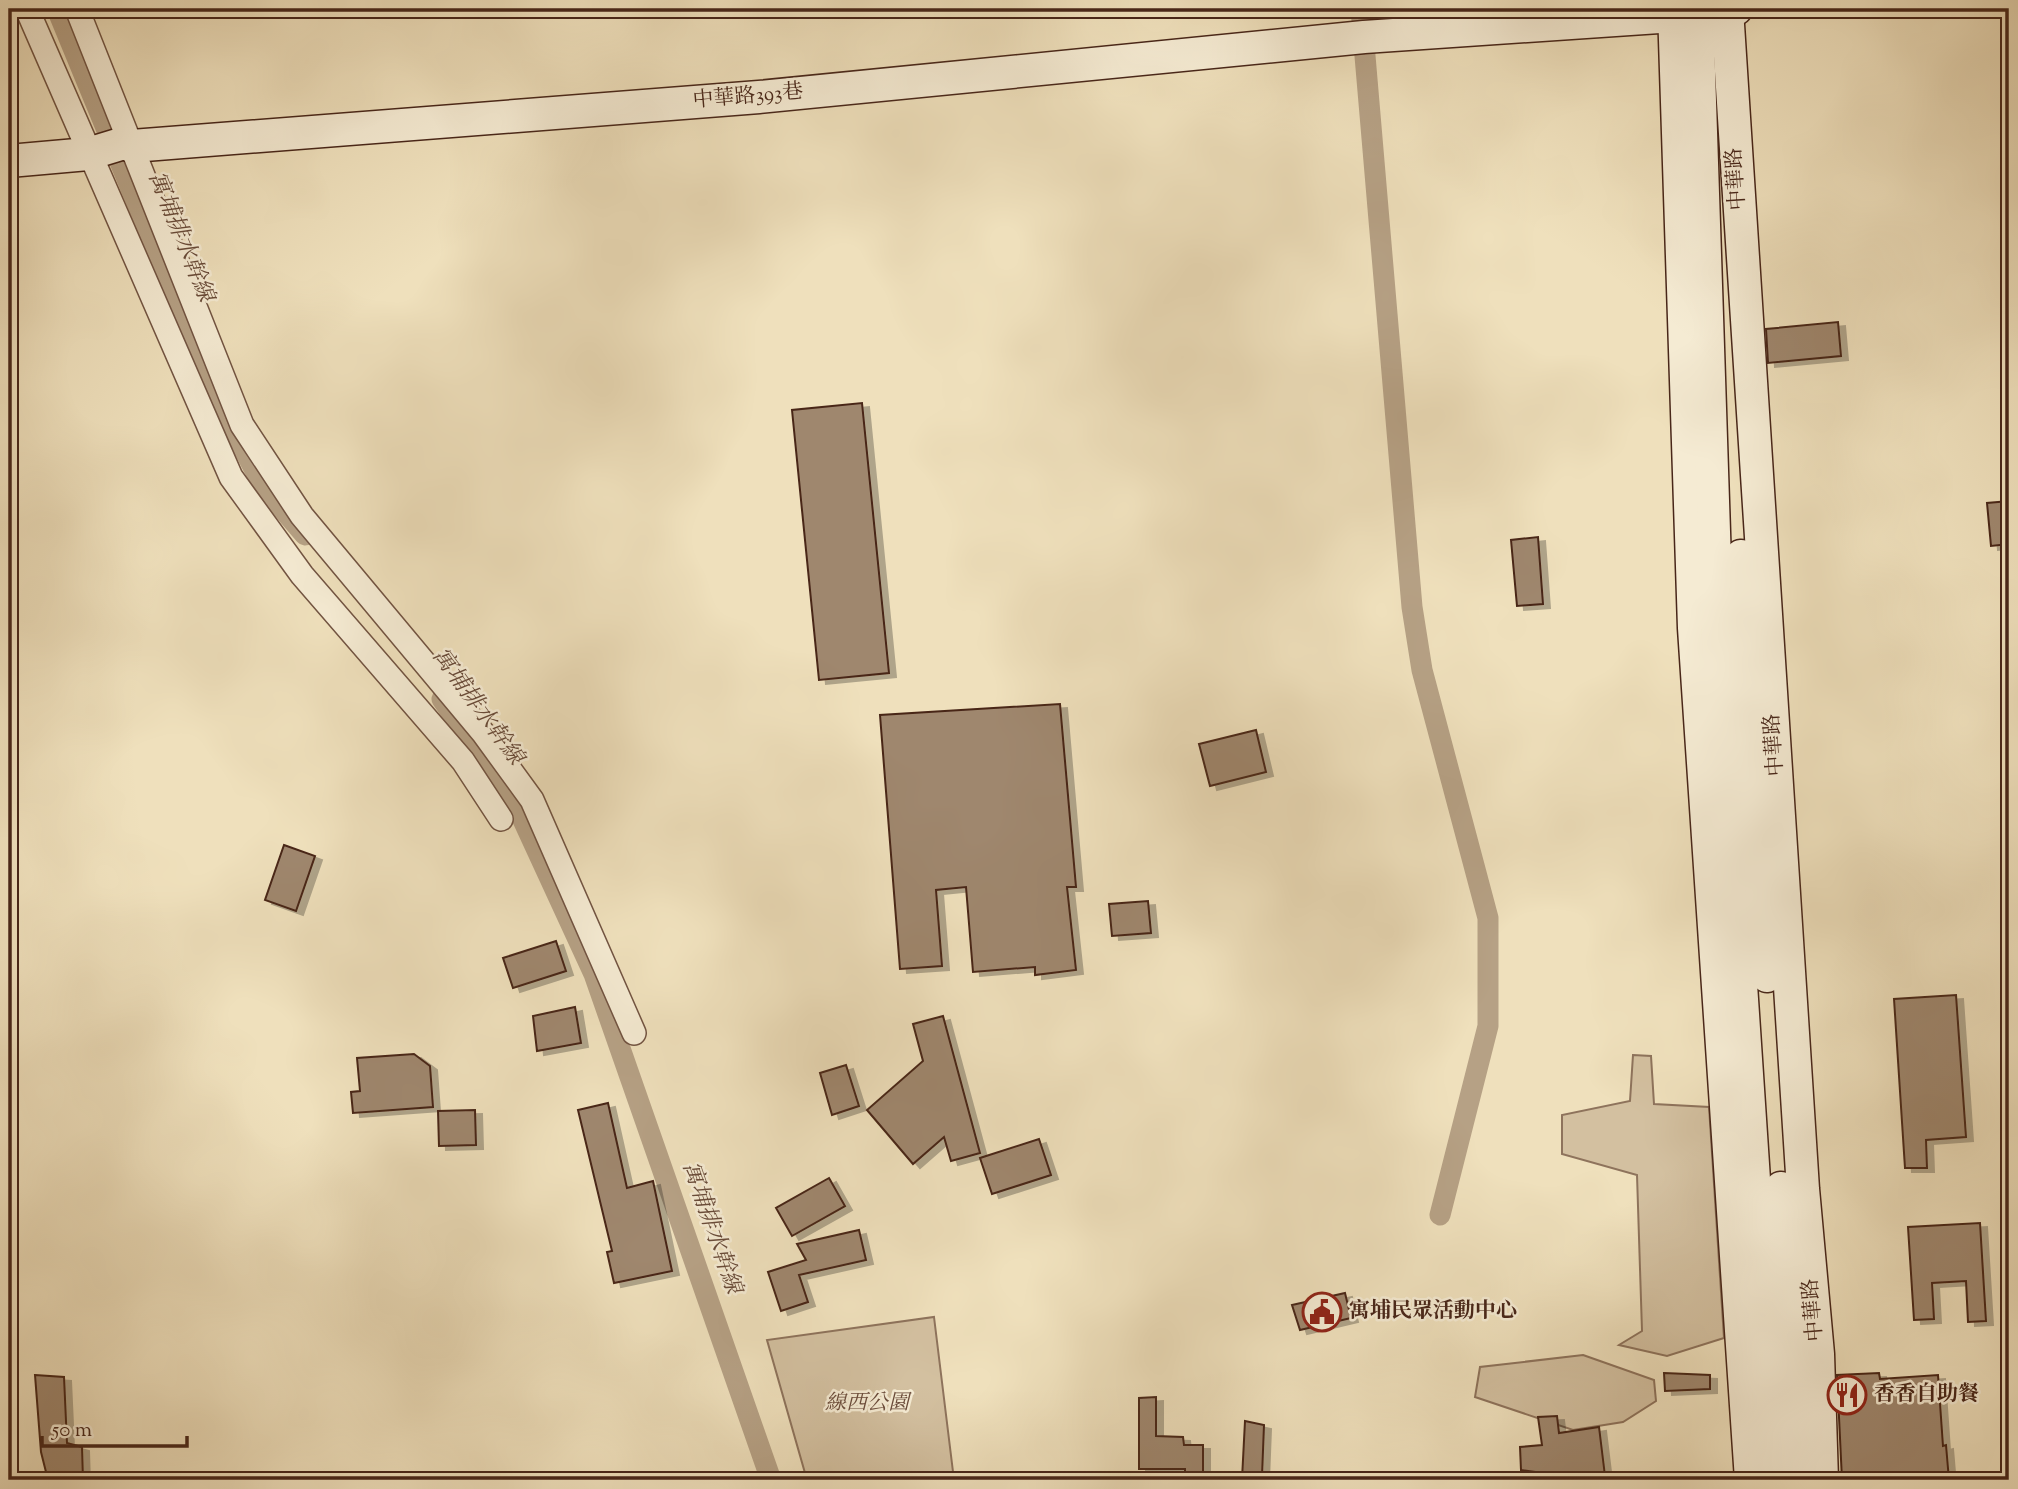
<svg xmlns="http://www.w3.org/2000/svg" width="2018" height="1489" font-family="'Sorts Mill Goudy','Noto Serif TC',serif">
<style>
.green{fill:#d3c0a0;stroke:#8e735c;stroke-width:2}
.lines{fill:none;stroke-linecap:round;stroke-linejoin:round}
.canal{stroke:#b6a185;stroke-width:21}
.building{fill:#9f876e;stroke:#482619;stroke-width:2;filter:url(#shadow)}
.street-casing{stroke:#725442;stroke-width:26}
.secondary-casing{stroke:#482619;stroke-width:35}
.street{stroke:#f5ebd3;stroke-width:23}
.secondary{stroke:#f5ebd3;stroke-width:32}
.labels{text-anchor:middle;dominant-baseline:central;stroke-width:5;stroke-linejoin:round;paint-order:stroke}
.street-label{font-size:21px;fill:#482619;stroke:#f5ebd3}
.poi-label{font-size:21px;font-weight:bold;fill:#482619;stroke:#f5ebd3;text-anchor:start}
.park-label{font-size:21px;font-style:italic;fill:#6b4c3b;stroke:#f5ebd3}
.water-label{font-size:23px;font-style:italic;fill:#694b39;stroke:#f5ebd3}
</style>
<defs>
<filter id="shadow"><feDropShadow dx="7" dy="4" stdDeviation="0" flood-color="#0004"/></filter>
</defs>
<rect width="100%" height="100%" fill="#efe0bc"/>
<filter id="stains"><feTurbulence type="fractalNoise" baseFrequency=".00286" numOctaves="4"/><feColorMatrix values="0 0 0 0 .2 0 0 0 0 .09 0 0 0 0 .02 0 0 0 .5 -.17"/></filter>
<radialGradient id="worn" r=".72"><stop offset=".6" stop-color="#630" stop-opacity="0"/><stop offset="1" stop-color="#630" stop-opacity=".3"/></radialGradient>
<!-- green -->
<g class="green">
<polygon points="1633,1055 1651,1056 1654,1104 1709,1107 1724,1338 1667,1356 1619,1345 1642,1331 1637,1175 1562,1154 1562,1115 1630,1101"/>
<polygon points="934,1317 954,1480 807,1480 767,1340"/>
<polygon points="1583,1355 1654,1380 1656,1401 1623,1422 1573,1430 1475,1397 1480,1367"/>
</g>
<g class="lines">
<!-- canal -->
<g class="canal">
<polyline points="57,9 216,395 263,486 305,535"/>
<polyline points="1361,9 1412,607 1422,670 1488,918 1488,1026 1440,1215"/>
<polyline points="442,699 518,809 594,974 771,1480"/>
</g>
</g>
<!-- building -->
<g class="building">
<polygon points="1838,322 1841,356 1768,363 1766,329"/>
<polygon points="862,403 889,673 819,680 792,410"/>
<polygon points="2009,501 2009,544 1991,546 1987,503"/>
<polygon points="1538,537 1543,604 1517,606 1511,540"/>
<polygon points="1060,704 1076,887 1067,887 1076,970 1035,975 1035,967 973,972 966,887 936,890 942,966 900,969 880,715"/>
<polygon points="1256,730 1266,772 1210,786 1199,744"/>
<polygon points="284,845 315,856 296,911 265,900"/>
<polygon points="1148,901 1151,933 1112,936 1109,904"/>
<polygon points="556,941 566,971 513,988 503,958"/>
<polygon points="1956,995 1966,1137 1926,1140 1927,1168 1905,1168 1894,999"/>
<polygon points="575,1007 581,1043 537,1051 533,1016"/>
<polygon points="943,1016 980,1153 951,1161 944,1137 913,1164 867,1110 923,1061 913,1024"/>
<polygon points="414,1054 430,1066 433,1107 353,1113 351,1092 360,1091 357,1058"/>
<polygon points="846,1065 859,1106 832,1115 820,1073"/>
<polygon points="608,1103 627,1188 653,1181 672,1271 614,1283 607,1252 612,1251 578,1110"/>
<polygon points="475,1110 476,1145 439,1146 438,1111"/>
<polygon points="1039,1139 1051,1175 992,1194 980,1158"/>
<polygon points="829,1178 845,1206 792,1236 776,1208"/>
<polygon points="1980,1223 1986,1321 1968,1322 1966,1281 1932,1283 1934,1319 1914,1320 1908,1227"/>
<polygon points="859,1230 866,1260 799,1275 808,1302 781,1311 768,1272 806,1260 797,1244"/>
<polygon points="1345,1293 1351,1318 1300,1330 1292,1305"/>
<polygon points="1664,1373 1710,1375 1710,1389 1665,1391"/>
<polygon points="1879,1373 1880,1379 1938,1375 1943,1446 1946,1445 1949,1480 1842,1480 1837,1375"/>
<polygon points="35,1375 64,1377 67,1443 82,1447 83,1480 48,1480 41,1452"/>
<polygon points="1156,1397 1156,1436 1183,1437 1184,1445 1203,1445 1203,1480 1185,1480 1185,1469 1139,1469 1139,1398"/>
<polygon points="1557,1416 1559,1433 1599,1427 1605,1476 1579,1478 1521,1470 1520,1447 1542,1445 1538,1417"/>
<polygon points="1245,1421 1264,1425 1262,1476 1242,1479"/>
</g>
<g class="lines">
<defs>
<g id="street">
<polyline points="27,9 231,477 302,575 463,761 501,819"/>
<polyline points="77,9 242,425 302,516 484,734 532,800 634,1033"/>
</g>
<g id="secondary">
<polyline points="1674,9 1694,628 1751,1480"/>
<polyline points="1697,9 1717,624 1774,1480"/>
<polyline points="1727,9 1803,1189 1818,1354 1822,1480"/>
<polyline points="9,161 88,154 124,143 132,146 759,97 1364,37 1674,16 1736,9"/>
<polyline points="1741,556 1767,976"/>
<polyline points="1781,1188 1801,1480"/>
</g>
</defs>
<!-- street casing -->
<use href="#street" class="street-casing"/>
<!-- secondary casing -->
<use href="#secondary" class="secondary-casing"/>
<!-- street -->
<use href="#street" class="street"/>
<!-- secondary -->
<use href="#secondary" class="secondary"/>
</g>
<!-- icons -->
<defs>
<symbol id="civic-ring" viewBox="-11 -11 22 22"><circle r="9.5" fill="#f5ebd3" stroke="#8f2418" stroke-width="1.5"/><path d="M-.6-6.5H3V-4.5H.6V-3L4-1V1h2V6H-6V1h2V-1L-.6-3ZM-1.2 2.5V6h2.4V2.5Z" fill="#8f2418"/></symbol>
<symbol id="restaurant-ring" viewBox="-11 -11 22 22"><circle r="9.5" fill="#f5ebd3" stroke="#8f2418" stroke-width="1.5"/><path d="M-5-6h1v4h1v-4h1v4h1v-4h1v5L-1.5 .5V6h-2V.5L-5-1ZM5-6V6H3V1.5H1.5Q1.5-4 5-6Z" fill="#8f2418"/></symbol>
</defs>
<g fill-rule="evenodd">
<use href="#civic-ring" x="1300" y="1290" width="44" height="44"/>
<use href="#restaurant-ring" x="1825" y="1373" width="44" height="44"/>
</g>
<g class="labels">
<!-- street labels -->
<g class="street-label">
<text transform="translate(748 97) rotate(-5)">中華路393巷</text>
<text transform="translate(1737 179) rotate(-94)">中華路</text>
<text transform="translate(1775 745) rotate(-94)">中華路</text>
<text transform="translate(1814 1310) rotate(-95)">中華路</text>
</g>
<!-- poi labels -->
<g class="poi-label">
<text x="1349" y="1312">寓埔民眾活動中心</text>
<text x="1874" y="1395">香香自助餐</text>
</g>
<!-- park labels -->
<g class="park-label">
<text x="867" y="1404">線西公園</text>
</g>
<!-- water labels -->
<g class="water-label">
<text transform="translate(180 237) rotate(68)">寓埔排水幹線</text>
<text transform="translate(477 707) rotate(54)">寓埔排水幹線</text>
<text transform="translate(711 1228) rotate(71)">寓埔排水幹線</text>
</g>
</g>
<!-- margin -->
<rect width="2018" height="1489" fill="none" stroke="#efe0bc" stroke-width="35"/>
<rect x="10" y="10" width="1997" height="1468" fill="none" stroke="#482619" stroke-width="3.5"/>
<rect x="18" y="18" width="1983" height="1454" fill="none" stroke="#482619" stroke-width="2"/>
<!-- scale -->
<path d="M42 1436v10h145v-10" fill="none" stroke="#482619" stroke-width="3.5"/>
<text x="52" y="1436" font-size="21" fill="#482619" stroke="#f5ebd3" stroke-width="5" paint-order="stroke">50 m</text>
<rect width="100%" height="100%" filter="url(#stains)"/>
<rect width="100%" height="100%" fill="url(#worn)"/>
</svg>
